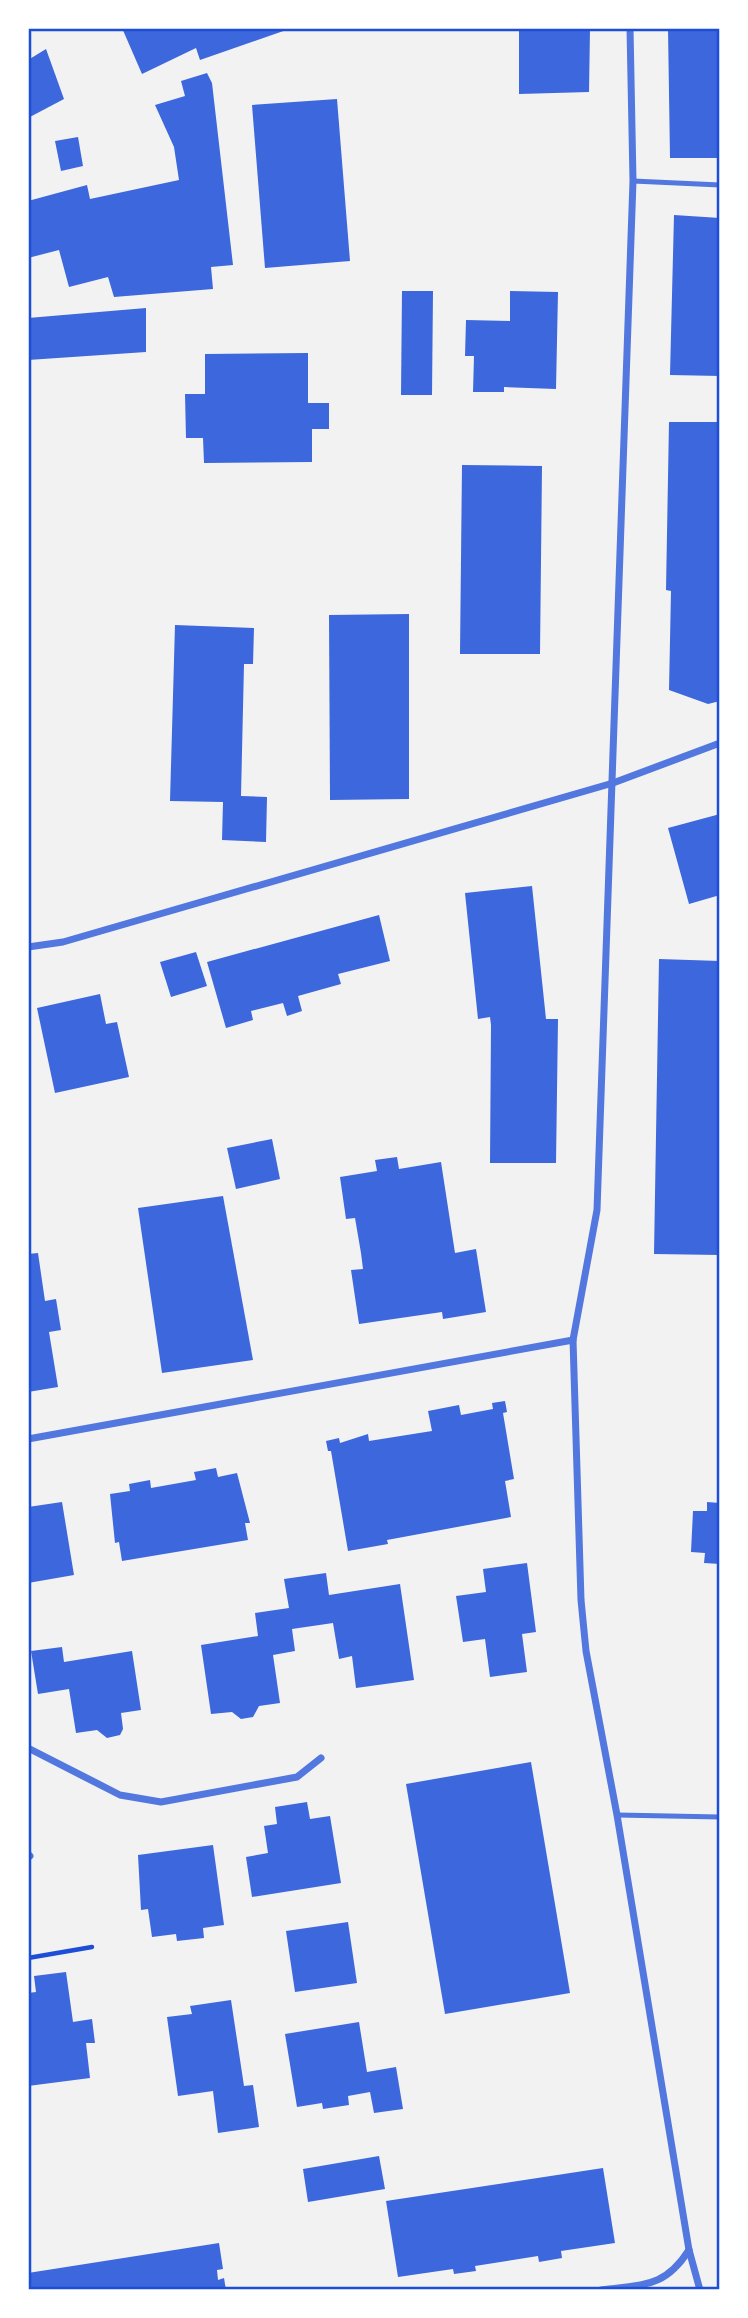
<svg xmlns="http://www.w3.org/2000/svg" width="748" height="2318" font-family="Quicksand,sans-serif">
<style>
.building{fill:#3d67dc}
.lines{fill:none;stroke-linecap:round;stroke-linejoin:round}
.path{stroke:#1d4ed8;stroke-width:4.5}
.service{stroke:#5277de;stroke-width:5}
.minor{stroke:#5277de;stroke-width:7}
.neatline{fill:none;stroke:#1d4ed8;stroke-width:2.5}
</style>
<rect width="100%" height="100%" fill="#f2f2f2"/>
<!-- building -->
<g class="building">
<polygon points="122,28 292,28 200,60 196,48 142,74"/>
<polygon points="519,28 590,28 589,92 519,94"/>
<polygon points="668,28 720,28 720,158 670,158"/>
<polygon points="46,49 64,99 28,118 28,60"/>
<polygon points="207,73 212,83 233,265 211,267 213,289 114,297 108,277 69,287 59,250 28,258 28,201 87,185 90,199 179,180 174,147 155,105 185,96 181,81"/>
<polygon points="337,99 350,261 265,268 252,105"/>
<polygon points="78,137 83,166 61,171 55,141"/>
<polygon points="674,215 720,218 720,376 670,375"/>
<polygon points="402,291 433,291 432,395 401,395"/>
<polygon points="510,291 558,292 556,389 504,387 504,392 473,392 474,356 465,356 466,320 510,321"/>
<polygon points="146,308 146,352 28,360 28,318"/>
<polygon points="308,353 308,403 329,403 329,429 312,429 312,462 204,463 203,438 186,438 185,394 205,394 205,354"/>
<polygon points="669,422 720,422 720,701 708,704 669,690 671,591 666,590"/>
<polygon points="462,465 542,466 540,654 460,654"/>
<polygon points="409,614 409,799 330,800 329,615"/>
<polygon points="175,625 254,628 253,664 244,664 241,796 267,797 266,842 222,840 223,802 170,801"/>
<polygon points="720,814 720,895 689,904 668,828"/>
<polygon points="532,886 546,1019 558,1019 556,1163 490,1163 491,1025 490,1017 478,1019 465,893"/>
<polygon points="379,915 390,961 338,974 341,984 298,996 302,1011 287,1016 283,1003 251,1011 253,1020 226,1028 207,962"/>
<polygon points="196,952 207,986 171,997 160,962"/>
<polygon points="659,959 720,961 720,1255 654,1254"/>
<polygon points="100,994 106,1024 117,1022 129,1077 55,1093 37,1008"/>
<polygon points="272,1139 280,1179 236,1189 227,1148"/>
<polygon points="397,1157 399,1169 441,1162 455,1253 476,1249 486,1312 443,1319 442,1312 359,1324 351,1270 363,1269 361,1253 355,1218 346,1219 340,1177 377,1171 375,1160"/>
<polygon points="223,1196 253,1360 162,1373 138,1208"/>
<polygon points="38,1253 45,1301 56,1299 61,1330 49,1332 58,1387 28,1392 28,1254"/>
<polygon points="505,1401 507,1412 503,1413 514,1479 505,1481 511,1517 387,1540 388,1544 348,1551 331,1451 328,1451 326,1441 339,1438 340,1443 368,1434 369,1441 432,1431 428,1411 459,1405 461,1415 493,1409 492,1403"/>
<polygon points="216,1468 218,1477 237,1473 250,1523 245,1523 248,1540 122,1561 119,1542 115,1543 110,1494 130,1491 129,1484 150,1480 151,1488 196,1480 194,1472"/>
<polygon points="62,1502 74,1575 28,1583 28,1507"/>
<polygon points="707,1502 720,1503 720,1564 704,1563 705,1553 691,1552 693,1511 707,1511"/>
<polygon points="527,1563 536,1632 522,1634 527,1672 490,1677 485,1639 463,1642 456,1596 486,1592 483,1569"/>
<polygon points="326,1573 329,1595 400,1584 414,1680 356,1688 352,1656 339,1659 333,1623 292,1629 295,1651 273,1655 280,1703 259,1706 253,1717 241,1719 232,1712 211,1714 201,1645 258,1636 255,1613 289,1608 284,1579"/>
<polygon points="62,1647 64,1662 132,1651 141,1710 121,1713 123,1729 120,1735 107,1738 97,1730 76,1733 69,1689 38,1694 31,1651"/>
<polygon points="531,1762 570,1993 445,2014 406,1784"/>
<polygon points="307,1802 310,1819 330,1816 341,1883 252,1897 246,1857 268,1853 264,1826 277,1824 275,1807"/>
<polygon points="213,1845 224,1925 203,1928 204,1938 177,1941 176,1934 152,1937 148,1909 141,1910 138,1855"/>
<polygon points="348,1922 357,1983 295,1992 286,1931"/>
<polygon points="66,1972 73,2022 92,2019 95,2043 86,2043 90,2078 28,2086 28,1993 36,1992 34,1976"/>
<polygon points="231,2000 244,2086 253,2085 259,2127 218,2133 213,2091 178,2096 167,2017 192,2014 190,2006"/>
<polygon points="359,2022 367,2072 396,2067 403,2109 374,2113 370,2092 348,2096 349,2105 323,2109 322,2103 297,2107 285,2034"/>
<polygon points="379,2156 385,2189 308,2202 303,2169"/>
<polygon points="603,2168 615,2243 561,2251 562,2258 539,2262 538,2256 475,2266 476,2271 454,2274 453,2269 398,2277 386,2201"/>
<polygon points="219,2243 223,2269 217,2270 218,2280 224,2278 226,2290 28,2290 28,2273"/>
</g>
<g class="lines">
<!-- path -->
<polyline class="path" points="28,1958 92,1947"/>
<!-- service -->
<g class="service">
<polyline points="633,181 720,185"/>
<polyline points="617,1815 720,1817"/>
</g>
<!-- minor -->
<g class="minor">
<polyline points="630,28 633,181 597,1210 573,1340 581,1600 586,1651 617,1815 689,2250 700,2290"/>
<polyline points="28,947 63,942 613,783 720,743"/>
<polyline points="28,1439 573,1340"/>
<polyline points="28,1748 120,1795 161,1802 297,1777 321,1758"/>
<polyline points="28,1854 30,1856"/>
<path d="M601,2290c41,-6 63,-1 88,-40"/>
</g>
</g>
<!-- border -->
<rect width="748" height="2318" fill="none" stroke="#ffffff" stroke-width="60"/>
<rect x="30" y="30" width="688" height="2258" class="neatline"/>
</svg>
